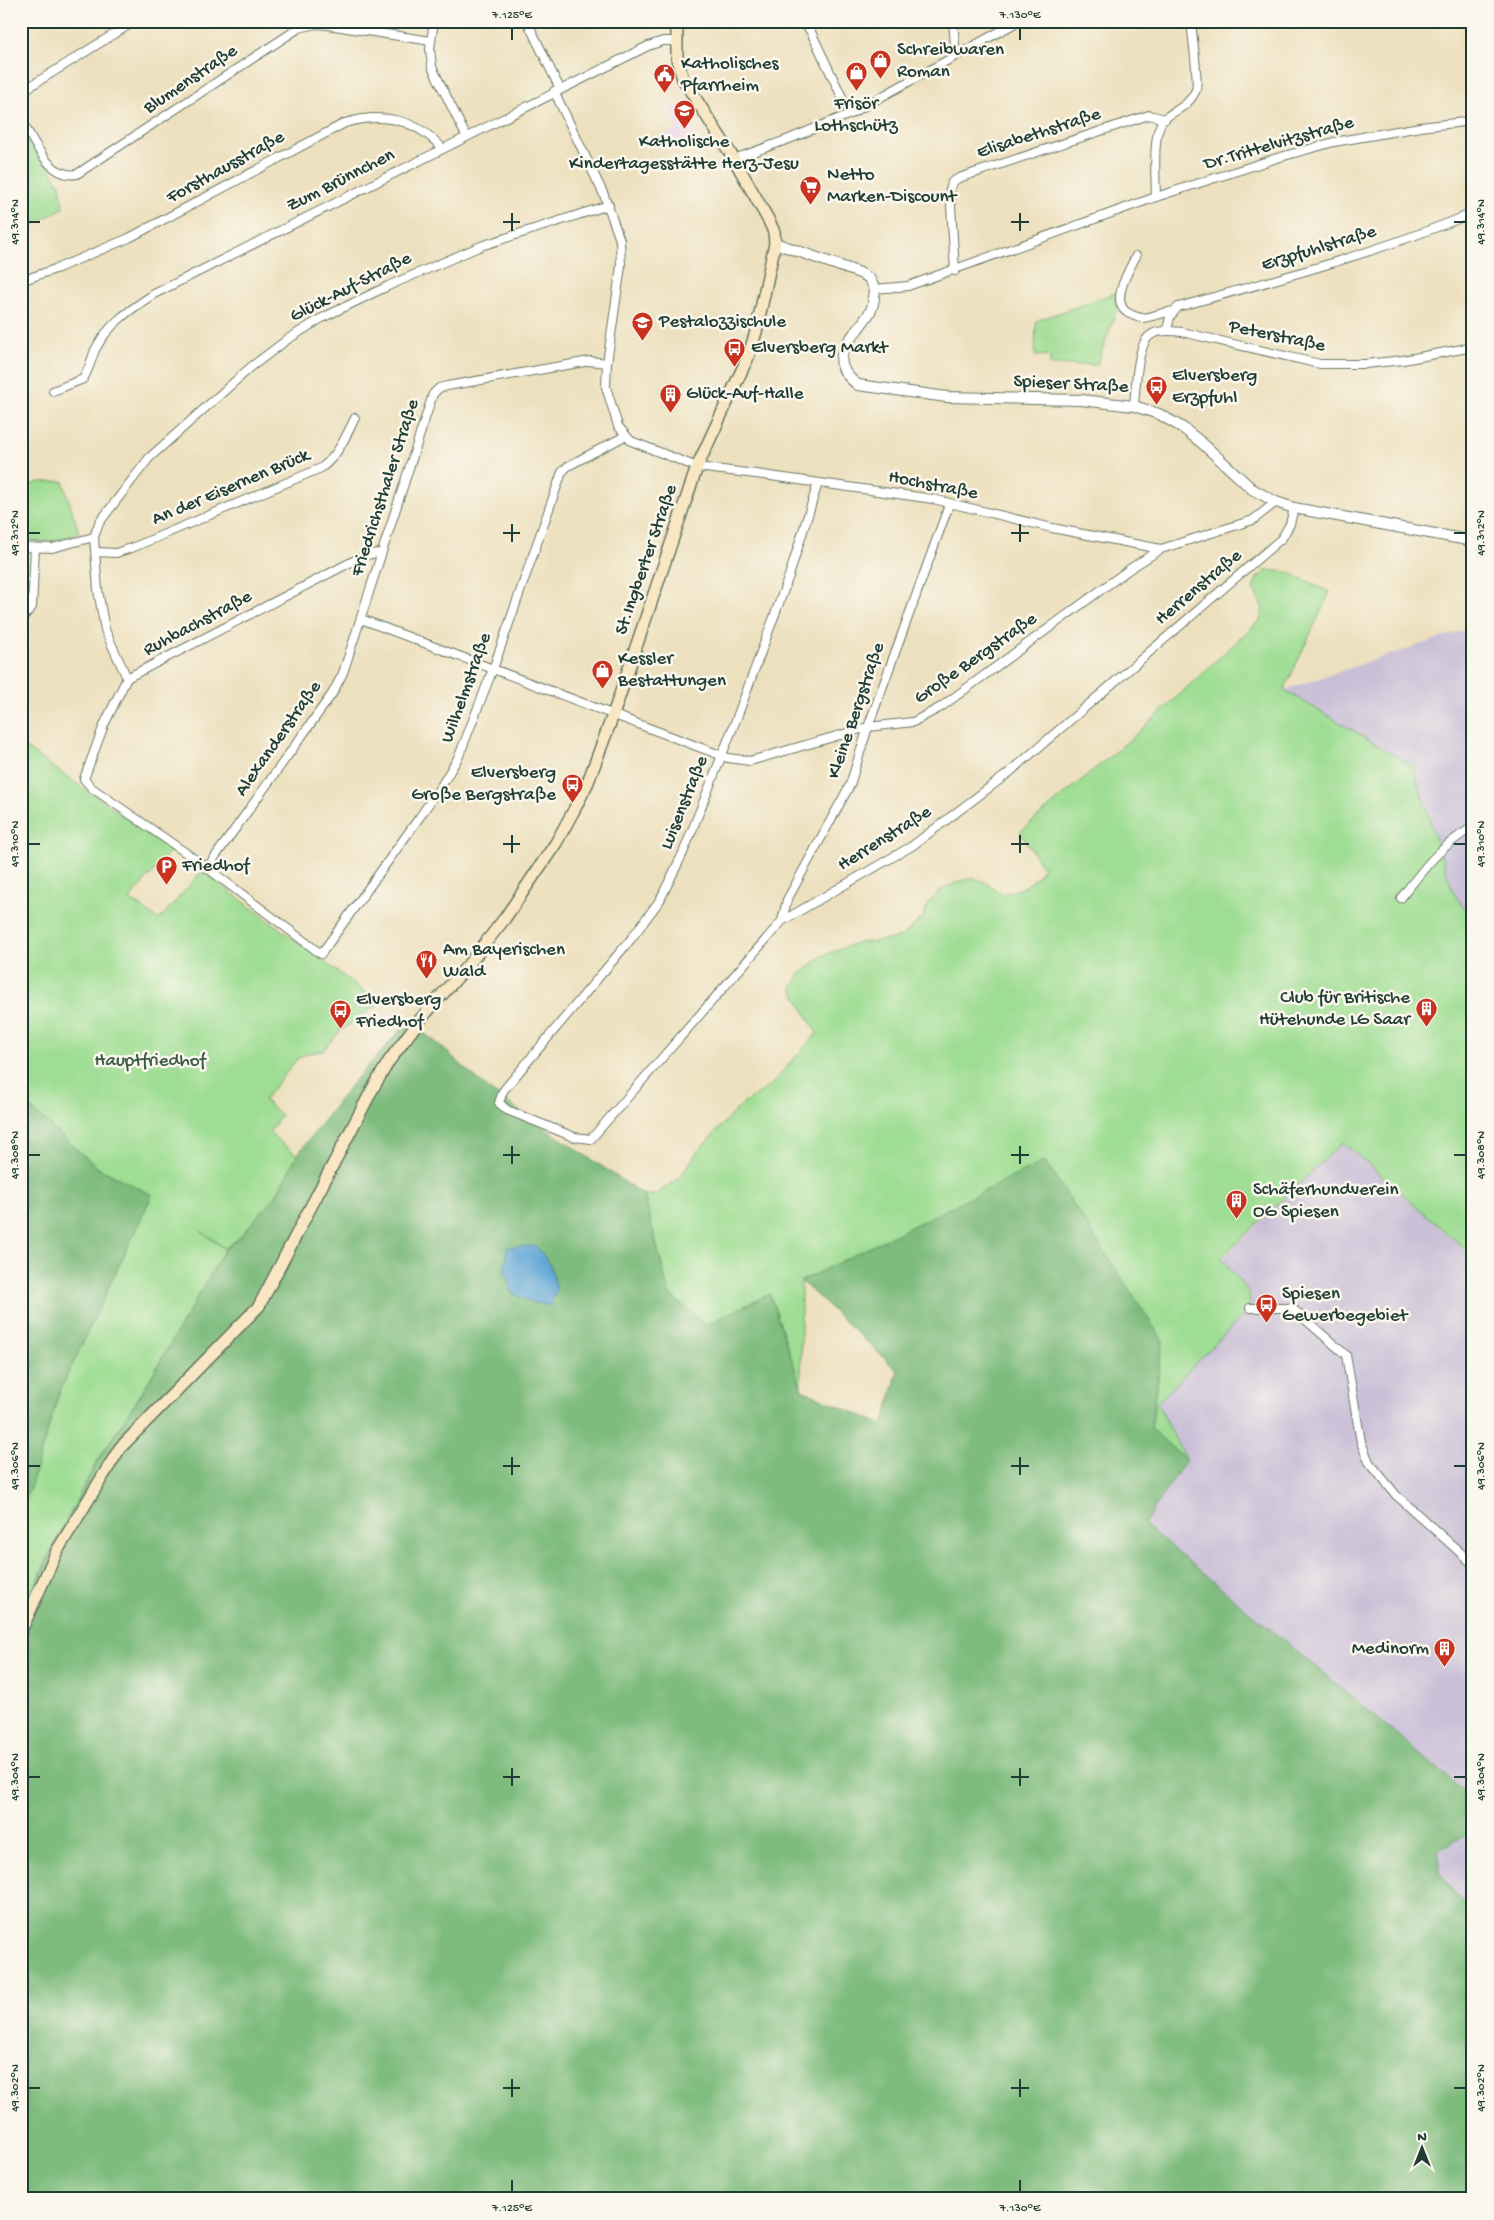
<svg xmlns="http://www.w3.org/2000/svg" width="1494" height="2220" font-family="'Gochi Hand',sans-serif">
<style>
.built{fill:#e9d2ed}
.industrial{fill:#c9bfd7}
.green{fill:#9edd93;stroke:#5e8d64}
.forest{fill:#7ebc7d;stroke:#4e7c58}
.water{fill:#60a7d6;stroke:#407285}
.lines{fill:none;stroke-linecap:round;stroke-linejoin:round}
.minor-casing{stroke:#677664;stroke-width:10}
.tertiary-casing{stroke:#677664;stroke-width:12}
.secondary-casing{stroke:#677664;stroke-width:14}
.minor{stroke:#fff;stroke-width:8}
.tertiary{stroke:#fff;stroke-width:10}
.secondary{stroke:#f9e7c3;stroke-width:11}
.ticks{fill:none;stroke:#1f3d34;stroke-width:2}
.labels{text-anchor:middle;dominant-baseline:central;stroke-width:5;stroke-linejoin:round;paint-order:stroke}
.poi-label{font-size:19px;fill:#1f3d34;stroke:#fbf7ec;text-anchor:start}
.street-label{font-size:19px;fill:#1f3d34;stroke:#fbf7ec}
.park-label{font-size:19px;fill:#385d47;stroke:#fbf7ec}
.neatline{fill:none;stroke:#1f3d34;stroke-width:2}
.ticks-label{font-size:12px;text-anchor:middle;fill:#1f3d34}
</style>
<rect width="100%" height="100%" fill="#fbf7ec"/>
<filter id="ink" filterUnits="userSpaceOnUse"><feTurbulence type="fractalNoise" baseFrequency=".02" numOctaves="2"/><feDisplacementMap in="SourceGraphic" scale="10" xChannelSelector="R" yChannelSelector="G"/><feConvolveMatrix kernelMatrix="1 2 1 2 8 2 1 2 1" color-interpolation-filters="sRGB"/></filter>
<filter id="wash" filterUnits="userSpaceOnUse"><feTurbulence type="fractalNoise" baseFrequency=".0096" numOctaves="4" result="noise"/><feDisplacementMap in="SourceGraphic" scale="20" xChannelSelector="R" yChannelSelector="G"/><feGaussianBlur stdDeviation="1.12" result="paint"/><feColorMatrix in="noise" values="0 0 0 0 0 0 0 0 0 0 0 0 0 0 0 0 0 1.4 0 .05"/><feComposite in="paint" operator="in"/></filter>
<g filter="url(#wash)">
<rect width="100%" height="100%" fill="#ede0be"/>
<!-- built -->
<polygon class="built" points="679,105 696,132 667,150 660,139 678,127 669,111"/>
<!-- industrial -->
<g class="industrial">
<polygon points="1473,627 1473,961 1284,690"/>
<polygon points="1343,1142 1473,1257 1473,1798 1144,1524 1186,1460 1157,1403 1250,1308 1222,1259"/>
<polygon points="1473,1832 1473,1915 1440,1874 1437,1850"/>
</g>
<!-- green -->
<g class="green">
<polygon points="21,124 60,185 63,208 21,232"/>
<polygon points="1118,292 1116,300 1117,309 1097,365 1050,365 1050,355 1035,356 1036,321"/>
<path d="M63,481l16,52c-21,9 -35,10 -58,7v-52l18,-6z"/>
<path d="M1267,570l21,2 42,20 -46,98 128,75 41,126 20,32v333l-130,-114 -122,116 28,34 1,16 -93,95 29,57 -35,-30 12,-89 -362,-60v109l-31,-96 -65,31 -36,-31 -25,-99h11l25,-18 18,-26 42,-45 30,-20 47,-53 -25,-44 7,-14 23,-19 37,-14h15l27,-5 22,-20 6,-15 14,-14 29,-11 13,5 16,12c17,-3 34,-10 42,-26l-23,-36 120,-101 120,-111 3,-12 -10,-19 4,-11z"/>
<polygon points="21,745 172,849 130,899 159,920 202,871 380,1003 340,1031 323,1051 308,1053 297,1059 264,1100 281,1115 269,1133 297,1155 277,1194 239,1238 225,1248 201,1231 225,1249 143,1391 95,1465 52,1549 21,1615 21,1505 29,1491 59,1393 152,1195 98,1168 21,1100"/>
</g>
<!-- forest -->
<g class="forest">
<polygon points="408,1022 436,1042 489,1090 644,1195 669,1294 705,1325 770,1294 802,1390 883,1425 898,1371 801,1281 1045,1161 1163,1341 1151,1429 1186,1460 1144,1524 1473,1798 1473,1832 1437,1850 1440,1874 1473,1915 1473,2199 21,2199 21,1622 52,1549 95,1465 143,1391 225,1249 239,1238 277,1194 297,1155 351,1085"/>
<polygon points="21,1100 98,1168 152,1195 59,1393 29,1491 21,1505"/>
</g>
<!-- water -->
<polygon class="water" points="536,1246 550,1264 557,1289 550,1306 528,1301 512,1293 505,1272 507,1247"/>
</g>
<g filter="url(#ink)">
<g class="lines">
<defs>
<g id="minor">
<polyline points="434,21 430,49 432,67 466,136"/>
<polyline points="527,21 560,89"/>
<polyline points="803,21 811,32 850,114"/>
<polyline points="953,21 956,56"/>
<polyline points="1191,23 1216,21"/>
<polyline points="554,91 604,195 620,240 621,266 607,363 606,387 618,426 631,441 697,467 756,474 933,499 1052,528 1161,549"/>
<polyline points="21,92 135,21"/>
<path d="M21,120c13,20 27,59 56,54l222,-146 17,-4 12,1 103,16"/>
<polyline points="734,159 789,139 850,114 1019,21"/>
<path d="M1156,197c0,-18 -5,-67 9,-79 12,-9 24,-12 31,-28 3,-9 -4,-56 -5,-69"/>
<path d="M1136,256c-7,14 -27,46 -8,57 5,2 9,5 15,5 10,-1 20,-6 31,-7"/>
<polyline points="955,271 950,189 952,182 959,178 1149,115 1165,119"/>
<path d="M21,281l37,-13 71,-30 216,-115c37,-11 71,-4 97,25"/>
<polyline points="875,289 908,286 1156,197 1277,158 1334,142 1420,127 1473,121"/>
<path d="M1167,330l3,-13 8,-10c101,-28 198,-54 295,-94"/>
<path d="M53,391l30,-12c6,-9 8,-19 12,-29 13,-26 36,-41 59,-56l494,-248 15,-5h13"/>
<path d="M1134,406c1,-14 2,-27 4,-40 5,-31 11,-38 44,-34l138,32h45l38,-4 70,-13"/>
<polyline points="818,483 789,576 736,720 683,853 660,900 631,939 503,1091 499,1103 507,1110 574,1137 591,1139 782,921 912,846 1010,772 1282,538 1290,524 1294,508"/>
<polyline points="21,547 52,548 94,537"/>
<path d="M96,552l20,1 18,-6 187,-79c17,-12 25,-32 34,-50"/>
<polyline points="381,553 371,554 359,558 127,678 104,725 84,779 92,788 202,864 321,954 419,818 443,783 459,756 493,669 562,472 568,466 625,436"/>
<polyline points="21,619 32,607 35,548"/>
<polyline points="361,619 728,758 750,761 868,727 913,722 941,707 1131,568 1161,549 1253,520 1276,502"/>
<polyline points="127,678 105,630 98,590 94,537 99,523 149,458 251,367 288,339 322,318 388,286 481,246 609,205"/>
<polyline points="207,868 332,694 343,673 433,394 439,388 447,386 590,361 607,363"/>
<path d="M1401,898c23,-30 39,-52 72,-71"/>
<polyline points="782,921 787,900 850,785 868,727 949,505"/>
<polyline points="1250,1308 1292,1308 1346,1355 1361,1442 1369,1462 1396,1495 1473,1564"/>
</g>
<path id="tertiary" d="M775,243l85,30 9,5 6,11c-1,8 -1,16 -5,23 -17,28 -48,46 -12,73l89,12 134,3 53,6 25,8 24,14 19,15 50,46 24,13 18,6 179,33"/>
<polyline id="secondary" points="21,1631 57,1551 120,1448 259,1306 373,1088 389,1061 418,1022 469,964 505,918 556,843 574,810 588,782 613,715 697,467 748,357 756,332 775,243 774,232 769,221 734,159 683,79 677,59 677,21"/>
</defs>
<!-- minor casing -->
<use href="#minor" class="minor-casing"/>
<!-- tertiary casing -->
<use href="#tertiary" class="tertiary-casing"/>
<!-- secondary casing -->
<use href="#secondary" class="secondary-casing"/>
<!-- minor -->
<use href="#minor" class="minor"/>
<!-- tertiary -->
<use href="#tertiary" class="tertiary"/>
<!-- secondary -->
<use href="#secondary" class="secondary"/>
</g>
</g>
<!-- ticks -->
<path class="ticks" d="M512,28v12M1020,28v12M512,213v18M1020,213v18M28,222h12M503,222h17M1011,222h18M1454,222h12M512,524v18M1020,524v18M28,533h12M503,533h17M1011,533h18M1454,533h12M512,835v18M1020,835v18M28,844h12M503,844h17M1011,844h18M1454,844h12M512,1146v18M1020,1146v18M28,1155h12M503,1155h17M1011,1155h18M1454,1155h12M512,1457v18M1020,1457v18M28,1466h12M503,1466h17M1011,1466h18M1454,1466h12M512,1768v18M1020,1768v18M28,1777h12M503,1777h17M1011,1777h18M1454,1777h12M512,2079v18M1020,2079v18M28,2088h12M503,2088h17M1011,2088h18M1454,2088h12M512,2180v12M1020,2180v12"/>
<!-- icons -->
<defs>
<symbol id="shop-pin" viewBox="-11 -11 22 30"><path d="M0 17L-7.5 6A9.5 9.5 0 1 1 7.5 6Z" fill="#c8321e" stroke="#fbf7ec"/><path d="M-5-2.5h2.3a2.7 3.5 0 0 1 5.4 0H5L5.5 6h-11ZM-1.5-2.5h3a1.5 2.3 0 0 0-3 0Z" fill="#fff"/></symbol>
<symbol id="civic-pin" viewBox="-11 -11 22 30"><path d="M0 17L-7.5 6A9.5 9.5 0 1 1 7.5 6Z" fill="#c8321e" stroke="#fbf7ec"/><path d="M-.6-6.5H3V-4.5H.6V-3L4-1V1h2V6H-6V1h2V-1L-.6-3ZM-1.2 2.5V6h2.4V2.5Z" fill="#fff"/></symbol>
<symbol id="school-pin" viewBox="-11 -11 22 30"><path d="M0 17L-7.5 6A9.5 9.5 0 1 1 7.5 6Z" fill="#c8321e" stroke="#fbf7ec"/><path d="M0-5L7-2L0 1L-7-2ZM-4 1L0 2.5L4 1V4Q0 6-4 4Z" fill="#fff"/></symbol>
<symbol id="supermarket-pin" viewBox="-11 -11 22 30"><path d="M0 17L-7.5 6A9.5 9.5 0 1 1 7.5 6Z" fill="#c8321e" stroke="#fbf7ec"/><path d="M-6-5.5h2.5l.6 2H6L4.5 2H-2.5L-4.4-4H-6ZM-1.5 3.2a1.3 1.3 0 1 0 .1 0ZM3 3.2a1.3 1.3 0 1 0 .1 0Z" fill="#fff"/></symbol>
<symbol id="bus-pin" viewBox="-11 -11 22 30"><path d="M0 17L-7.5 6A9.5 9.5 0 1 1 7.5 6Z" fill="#c8321e" stroke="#fbf7ec"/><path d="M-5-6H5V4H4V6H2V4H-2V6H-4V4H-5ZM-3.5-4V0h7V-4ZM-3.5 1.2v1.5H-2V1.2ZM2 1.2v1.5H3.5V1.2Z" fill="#fff"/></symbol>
<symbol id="building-pin" viewBox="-11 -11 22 30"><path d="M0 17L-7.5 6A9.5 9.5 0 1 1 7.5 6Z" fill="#c8321e" stroke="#fbf7ec"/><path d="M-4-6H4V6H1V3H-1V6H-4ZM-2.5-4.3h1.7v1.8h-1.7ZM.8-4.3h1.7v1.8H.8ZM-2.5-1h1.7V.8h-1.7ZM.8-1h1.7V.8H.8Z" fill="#fff"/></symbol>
<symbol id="parking-pin" viewBox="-11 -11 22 30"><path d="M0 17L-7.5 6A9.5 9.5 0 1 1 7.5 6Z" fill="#c8321e" stroke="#fbf7ec"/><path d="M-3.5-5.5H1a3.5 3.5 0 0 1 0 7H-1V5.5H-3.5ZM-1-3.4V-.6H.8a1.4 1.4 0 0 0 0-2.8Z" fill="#fff"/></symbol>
<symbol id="restaurant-pin" viewBox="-11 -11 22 30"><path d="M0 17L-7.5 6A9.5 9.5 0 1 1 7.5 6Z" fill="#c8321e" stroke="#fbf7ec"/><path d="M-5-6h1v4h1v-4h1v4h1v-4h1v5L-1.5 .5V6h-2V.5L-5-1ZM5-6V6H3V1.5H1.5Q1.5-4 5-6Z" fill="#fff"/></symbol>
</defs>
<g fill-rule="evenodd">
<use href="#shop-pin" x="868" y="48" width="25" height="34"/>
<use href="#shop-pin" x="844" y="60" width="25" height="34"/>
<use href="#civic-pin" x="652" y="62" width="25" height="34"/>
<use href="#school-pin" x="672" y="98" width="25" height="34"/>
<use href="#supermarket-pin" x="798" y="174" width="25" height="34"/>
<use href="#school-pin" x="630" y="310" width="25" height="34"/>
<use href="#bus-pin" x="722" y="336" width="25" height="34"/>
<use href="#bus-pin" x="1144" y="374" width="25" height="34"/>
<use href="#building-pin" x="658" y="382" width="25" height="34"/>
<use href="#shop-pin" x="590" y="658" width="25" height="34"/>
<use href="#bus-pin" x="560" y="772" width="25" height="34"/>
<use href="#parking-pin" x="154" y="854" width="25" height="34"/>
<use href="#restaurant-pin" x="414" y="948" width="25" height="34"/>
<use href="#building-pin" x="1414" y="996" width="25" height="34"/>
<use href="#bus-pin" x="328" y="998" width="25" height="34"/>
<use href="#building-pin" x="1224" y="1188" width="25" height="34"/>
<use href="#bus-pin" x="1254" y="1292" width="25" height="34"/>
<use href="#building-pin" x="1432" y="1636" width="25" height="34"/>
</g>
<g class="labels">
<!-- poi labels -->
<g class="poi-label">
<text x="897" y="50">Schreibwaren<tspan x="897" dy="22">Roman</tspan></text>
<text x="681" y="64">Katholisches<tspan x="681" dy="22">Pfarrheim</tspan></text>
<text x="856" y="104" text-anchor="middle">Frisör<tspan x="856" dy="22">Lothschütz</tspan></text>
<text x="684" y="142" text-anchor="middle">Katholische<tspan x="684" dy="22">Kindertagesstätte Herz-Jesu</tspan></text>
<text x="827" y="175">Netto<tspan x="827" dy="22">Marken-Discount</tspan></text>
<text x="659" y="322">Pestalozzischule</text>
<text x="751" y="348">Elversberg Markt</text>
<text x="1172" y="376">Elversberg<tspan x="1172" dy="22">Erzpfuhl</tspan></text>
<text x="686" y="394">Glück-Auf-Halle</text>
<text x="618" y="659">Kessler<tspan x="618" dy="22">Bestattungen</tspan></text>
<text x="556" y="773" text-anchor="end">Elversberg<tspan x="556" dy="22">Große Bergstraße</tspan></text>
<text x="182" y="866">Friedhof</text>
<text x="443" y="950">Am Bayerischen<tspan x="443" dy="22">Wald</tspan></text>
<text x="1410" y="998" text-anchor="end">Club für Britische<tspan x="1410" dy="22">Hütehunde LG Saar</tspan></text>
<text x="356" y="1000">Elversberg<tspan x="356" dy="22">Friedhof</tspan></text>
<text x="1253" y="1190">Schäferhundverein<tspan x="1253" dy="22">OG Spiesen</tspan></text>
<text x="1282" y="1294">Spiesen<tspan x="1282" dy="22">Gewerbegebiet</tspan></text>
<text x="1429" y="1649" text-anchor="end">Medinorm</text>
</g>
<!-- street labels -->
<g class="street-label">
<text transform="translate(191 80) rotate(-34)">Blumenstraße</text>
<text transform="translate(1039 134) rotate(-18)">Elisabethstraße</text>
<text transform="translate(1279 144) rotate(-16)">Dr.Trittelvitzstraße</text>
<text transform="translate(226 168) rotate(-29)">Forsthausstraße</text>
<text transform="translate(341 181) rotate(-27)">Zum Brünnchen</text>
<text transform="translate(1319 249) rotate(-17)">Erzpfuhlstraße</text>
<text transform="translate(351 288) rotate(-27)">Glück-Auf-Straße</text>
<text transform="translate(1277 337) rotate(12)">Peterstraße</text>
<text transform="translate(1071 385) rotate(3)">Spieser Straße</text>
<text transform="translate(933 486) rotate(11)">Hochstraße</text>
<text transform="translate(231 488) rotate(-23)">An der Eisernen Brück</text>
<text transform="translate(386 488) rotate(-72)">Friedrichsthaler Straße</text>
<text transform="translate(647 560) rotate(-71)">St.Ingberter Straße</text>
<text transform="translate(1199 588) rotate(-40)">Herrenstraße</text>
<text transform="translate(198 624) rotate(-28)">Ruhbachstraße</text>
<text transform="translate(976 659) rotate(-35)">Große Bergstraße</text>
<text transform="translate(467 688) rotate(-70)">Wilhelmstraße</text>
<text transform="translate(857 711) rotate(-71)">Kleine Bergstraße</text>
<text transform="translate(279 739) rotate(-55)">Alexanderstraße</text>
<text transform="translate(685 803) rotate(-68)">Luisenstraße</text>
<text transform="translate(885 839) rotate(-32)">Herrenstraße</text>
</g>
<!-- park labels -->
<g class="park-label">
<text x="150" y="1061">Hauptfriedhof</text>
</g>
</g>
<!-- margin -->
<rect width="1494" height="2220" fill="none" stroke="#fbf7ec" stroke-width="55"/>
<!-- north arrow -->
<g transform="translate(1422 2148)" stroke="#fbf7ec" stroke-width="4" paint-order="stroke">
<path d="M0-4L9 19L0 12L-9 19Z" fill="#1f3d34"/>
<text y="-8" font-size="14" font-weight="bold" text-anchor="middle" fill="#1f3d34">N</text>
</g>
<rect x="28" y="28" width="1438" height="2164" class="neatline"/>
<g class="ticks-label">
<text x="512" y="18">7.125°E</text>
<text x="1020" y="18">7.130°E</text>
<text transform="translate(14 222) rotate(-90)" y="4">49.314°N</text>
<text transform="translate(1480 222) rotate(-90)" y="4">49.314°N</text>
<text transform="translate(14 533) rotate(-90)" y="4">49.312°N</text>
<text transform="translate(1480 533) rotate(-90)" y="4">49.312°N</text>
<text transform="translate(14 844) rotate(-90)" y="4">49.310°N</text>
<text transform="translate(1480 844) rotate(-90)" y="4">49.310°N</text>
<text transform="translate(14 1155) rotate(-90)" y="4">49.308°N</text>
<text transform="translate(1480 1155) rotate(-90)" y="4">49.308°N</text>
<text transform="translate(14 1466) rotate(-90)" y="4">49.306°N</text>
<text transform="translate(1480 1466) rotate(-90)" y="4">49.306°N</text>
<text transform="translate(14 1777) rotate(-90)" y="4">49.304°N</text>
<text transform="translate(1480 1777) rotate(-90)" y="4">49.304°N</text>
<text transform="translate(14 2088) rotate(-90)" y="4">49.302°N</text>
<text transform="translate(1480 2088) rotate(-90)" y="4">49.302°N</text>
<text x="512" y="2211">7.125°E</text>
<text x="1020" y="2211">7.130°E</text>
</g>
</svg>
